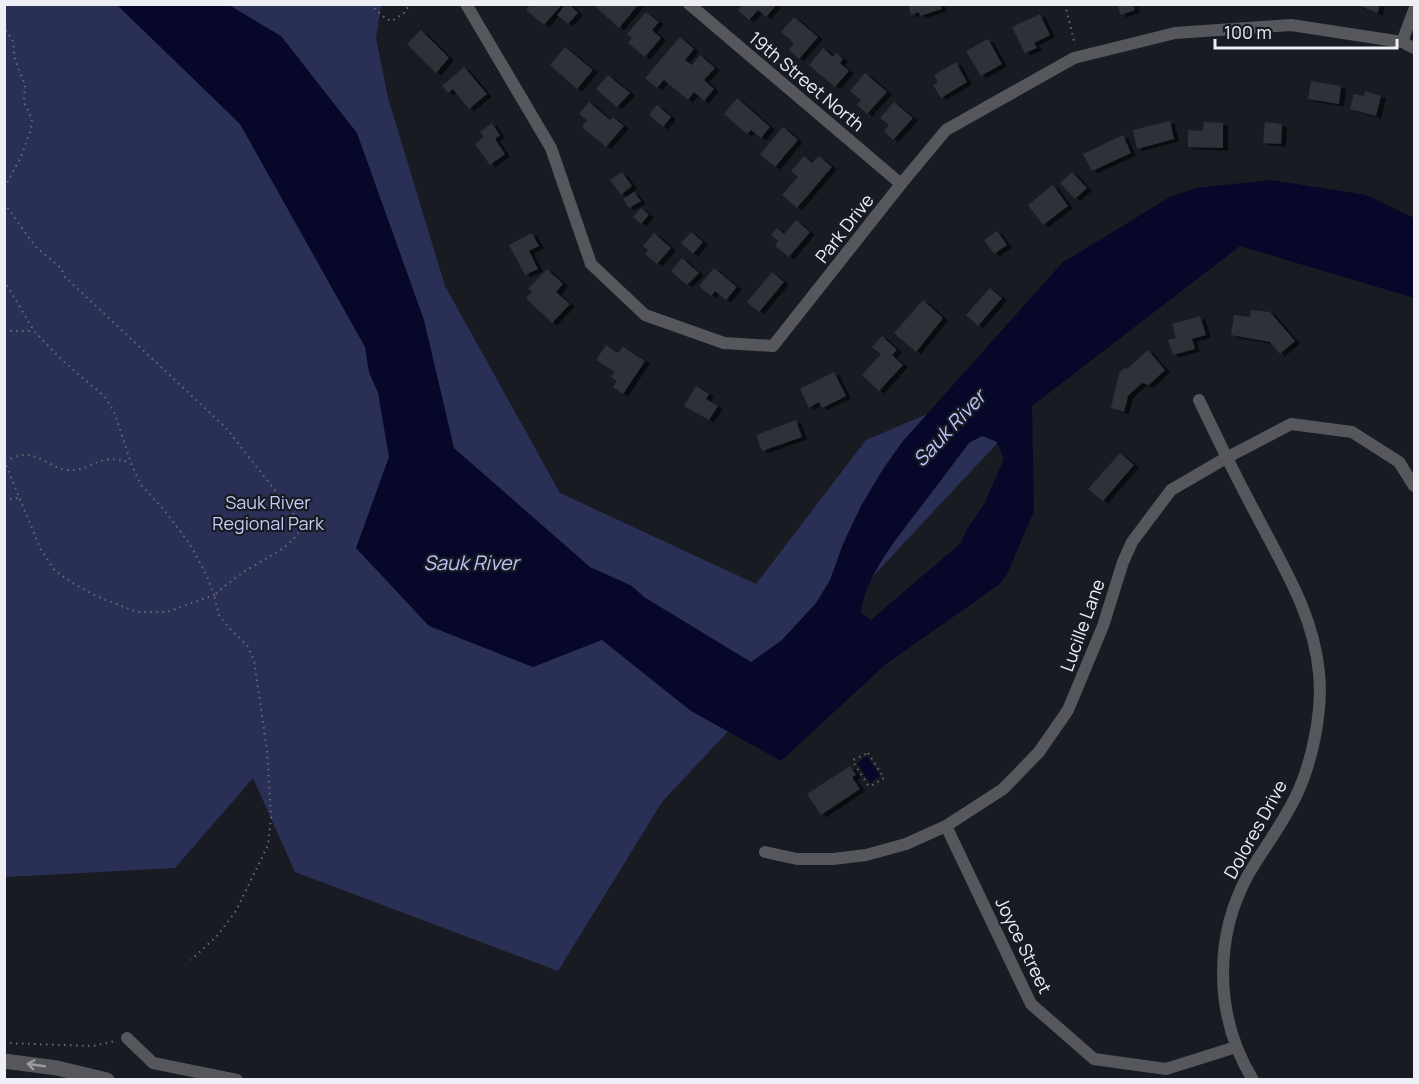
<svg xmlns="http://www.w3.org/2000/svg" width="1419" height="1084" font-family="Manrope,sans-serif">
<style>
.green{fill:#2a3055}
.water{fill:#070729;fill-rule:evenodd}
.building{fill:#2e3039;filter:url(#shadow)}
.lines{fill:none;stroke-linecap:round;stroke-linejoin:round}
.path{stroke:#696b72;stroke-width:2;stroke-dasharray:1.5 4.5;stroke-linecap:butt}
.minor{stroke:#56575c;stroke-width:12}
.tertiary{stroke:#56575c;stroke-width:15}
.oneway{stroke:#9a9ba1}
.labels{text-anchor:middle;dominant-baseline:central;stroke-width:4.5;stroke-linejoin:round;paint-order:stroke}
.street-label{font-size:18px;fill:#eeeff5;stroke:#191b23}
.park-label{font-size:18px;fill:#c3cdf6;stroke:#191b23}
.water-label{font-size:20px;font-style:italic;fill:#bac6fd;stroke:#191b23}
</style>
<defs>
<filter id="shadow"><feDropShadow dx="5" dy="2.5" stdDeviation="0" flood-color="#0009"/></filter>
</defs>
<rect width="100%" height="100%" fill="#191b23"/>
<!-- green -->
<polygon class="green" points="5,5 384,5 381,6 376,38 388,98 445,286 560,493 756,584 866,440 932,412 1032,406 662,802 558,971 295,872 253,778 175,868 5,877"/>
<!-- water -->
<g class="water">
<path d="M117,5h112l52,31 76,97 67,187 30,128 136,119 42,19 12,11 107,65 31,-22 34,-37 14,-23 13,-36 18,-38 22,-37 20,-28 159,-178 108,-66 26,-9 75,-8 95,15 48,23v80l-174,-52 -208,160 2,105 -27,63 -7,10 -114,80 -105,97 -90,-50 -89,-71 -69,27 -104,-41 -73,-78 33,-91 -11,-64 -9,-21 -4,-25 -125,-223zM982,436l15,6 7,17 -20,45 -18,27 -5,12 -90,77 -10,-7c4,-36 34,-72 55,-100 18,-23 35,-46 53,-70z"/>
<polygon points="867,756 880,776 870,783 857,763"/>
</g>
<!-- building -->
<g class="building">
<polygon points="531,4 557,4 560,7 544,25 526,10"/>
<polygon points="566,4 569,4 578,13 568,24 557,15"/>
<polygon points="596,4 639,4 619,28 595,6"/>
<polygon points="743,4 777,4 766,17 758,10 749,20 738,10"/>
<polygon points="908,4 940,4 942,9 920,16 919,12 911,15"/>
<polygon points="1117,4 1133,4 1135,10 1121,15"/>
<polygon points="1354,4 1380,4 1378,13"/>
<polygon points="646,12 659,22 652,30 661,38 645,57 628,43 632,38 627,34"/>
<polygon points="1040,14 1050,35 1034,43 1037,48 1025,53 1012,27"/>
<polygon points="794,17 818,37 799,59 789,50 794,43 781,32"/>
<polygon points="421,30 449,58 436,73 407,44"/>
<polygon points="680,37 694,49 685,60 692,65 700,55 715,68 704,80 714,89 704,101 694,92 688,100 664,80 657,88 645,78"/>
<polygon points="988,39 1002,64 981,76 966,51"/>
<polygon points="565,47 593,70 577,89 550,65"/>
<polygon points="823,48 833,57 836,53 843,59 840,63 849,71 835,87 809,65"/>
<polygon points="956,62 967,82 941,98 933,85 938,82 934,75"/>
<polygon points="464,67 487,94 469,109 453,89 448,93 442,86"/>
<polygon points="865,73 887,92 867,114 857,105 861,100 850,91"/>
<polygon points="608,75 630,93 617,107 596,89"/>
<polygon points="1311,81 1341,86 1339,104 1308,99"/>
<polygon points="1365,91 1381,96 1376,116 1350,109 1354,94 1364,96"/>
<polygon points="737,98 770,127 761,138 751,130 747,134 724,114"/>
<polygon points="589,102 610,120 613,117 624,126 606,147 582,127 587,120 579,114"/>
<polygon points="894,102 913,118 893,140 884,131 889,125 880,118"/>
<polygon points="657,105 671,117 663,127 649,115"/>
<polygon points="1170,121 1174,139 1137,149 1133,130"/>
<polygon points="1204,122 1223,123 1223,148 1188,147 1188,130 1203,131"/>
<polygon points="1265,122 1282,124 1281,144 1263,143"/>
<polygon points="492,123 500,135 495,139 505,154 490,165 475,144 484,137 480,132"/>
<polygon points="783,127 798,140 775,167 760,154"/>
<polygon points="1123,135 1131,153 1092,171 1083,154"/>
<polygon points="804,156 812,163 819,156 832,167 797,208 782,195 798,177 791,171"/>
<polygon points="622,172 632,186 621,195 610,180"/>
<polygon points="1072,172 1087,188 1075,199 1060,183"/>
<polygon points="1053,185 1068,206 1043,225 1028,205"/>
<polygon points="634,192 641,201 629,208 623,199"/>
<polygon points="641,208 649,215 641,224 633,217"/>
<polygon points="796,220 810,232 789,257 775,246 778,241 771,235 777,228 784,234"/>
<polygon points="997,231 1007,245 994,254 984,240"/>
<polygon points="691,232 703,242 693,254 681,243"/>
<polygon points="532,233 539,246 529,251 538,269 525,275 509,245"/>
<polygon points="654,233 671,248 657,264 645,254 648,250 643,246"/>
<polygon points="682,258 699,273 687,285 671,271"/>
<polygon points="714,268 737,287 726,300 715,291 711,296 699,286"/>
<polygon points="547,269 563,284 556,292 570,304 552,323 526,298 532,292 528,289"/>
<polygon points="772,272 784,282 759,312 747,302"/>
<polygon points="990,288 1002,298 978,326 966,315"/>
<polygon points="923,300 943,318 916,352 894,333"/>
<polygon points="1251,310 1270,312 1295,341 1280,354 1270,342 1231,335 1234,315 1250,317"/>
<polygon points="1200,316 1206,335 1192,339 1195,349 1173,355 1168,340 1176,338 1172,324"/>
<polygon points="882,336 897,350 892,355 903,365 879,391 862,375 881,354 872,347"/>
<polygon points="606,345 618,353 623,347 645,361 623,394 613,387 617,381 611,377 615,372 596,360"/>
<polygon points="1148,350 1165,370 1149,385 1142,383 1128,396 1124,412 1111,408 1119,373 1124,368 1127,369"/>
<polygon points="834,372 846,396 822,408 819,402 809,408 800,389"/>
<polygon points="696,386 709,394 706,399 718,406 709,420 684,406"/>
<polygon points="796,420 802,437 762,451 756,435"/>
<polygon points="1120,453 1134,465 1103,501 1088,489"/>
<polygon points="850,766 856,775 852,777 860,789 821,815 807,794"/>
</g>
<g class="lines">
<!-- path -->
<g class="path">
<polyline points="370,4 386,19 392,21 404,13 410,4"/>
<polyline points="1065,4 1075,45"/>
<polyline points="4,12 6,30 13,41 15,60 25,85 24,102 32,119 31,129 21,157 4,188"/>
<path d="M4,203l31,43 26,22 4,9 161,151 77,98c-14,23 -29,27 -51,41 -14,8 -26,18 -38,28l5,20 12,15 16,15 7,15 13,90 4,68 -3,27 -32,66 -19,25 -26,24"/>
<polyline points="4,280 34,331 63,361 106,398 115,414 131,463 141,485 165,511 189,543 206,574 214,595 167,612 137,612 96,596 76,585 55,571 40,548 4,460"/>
<polyline points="4,331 34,331"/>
<path d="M5,461c6,-2 12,-6 18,-6 17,-1 28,13 44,15 27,2 29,-19 64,-7"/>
<polyline points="4,500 19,498"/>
<polygon points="868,753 884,778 871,786 868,785 855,765 853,760"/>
<polyline points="4,1043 93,1046 115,1041"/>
</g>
<!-- minor -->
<g class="minor">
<polyline points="466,4 551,148 591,264 645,315 724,343 773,346 901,184 946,130 1074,58 1175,33 1291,25 1402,42 1414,48"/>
<polyline points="689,4 901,184"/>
<polyline points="1402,42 1414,10"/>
<path d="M1199,400c19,40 38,79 59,118 26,50 56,98 61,155 4,38 -7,91 -24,125 -13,27 -32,51 -47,77 -35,64 -33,143 5,205"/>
<polyline points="946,826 1031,1004 1094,1059 1166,1069 1236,1047"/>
<polyline points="765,852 797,859 833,859 866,855 906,844 946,826 1003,789 1039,752 1068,710 1103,626 1123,562 1132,542 1171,490 1226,458 1291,424 1352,432 1399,462 1414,486"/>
<polyline points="127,1038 153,1063 237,1080"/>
</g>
<!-- tertiary -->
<polyline class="tertiary" points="4,1061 57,1068 107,1080"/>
</g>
<!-- one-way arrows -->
<defs><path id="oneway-shaft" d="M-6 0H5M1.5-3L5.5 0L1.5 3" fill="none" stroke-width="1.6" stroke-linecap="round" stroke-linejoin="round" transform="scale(1.5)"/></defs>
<use class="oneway" href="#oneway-shaft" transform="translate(36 1065) rotate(-172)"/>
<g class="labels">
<!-- street labels -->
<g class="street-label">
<text transform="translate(807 81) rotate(40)">19th Street North</text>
<text transform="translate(844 228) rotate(-52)">Park Drive</text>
<text transform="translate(1082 625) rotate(-70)">Lucille Lane</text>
<text transform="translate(1255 829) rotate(-61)">Dolores Drive</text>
<text transform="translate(1024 945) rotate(64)">Joyce Street</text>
</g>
<!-- park labels -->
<g class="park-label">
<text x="268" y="502">Sauk River<tspan x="268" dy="21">Regional Park</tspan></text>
</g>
<!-- water labels -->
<g class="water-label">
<text transform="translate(949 428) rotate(-47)">Sauk River</text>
<text x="471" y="562">Sauk River</text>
</g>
</g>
<!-- border -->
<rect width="1419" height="1084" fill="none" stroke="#eeeff5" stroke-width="12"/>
<!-- scale -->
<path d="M1215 39v9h182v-9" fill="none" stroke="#eeeff5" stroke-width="3"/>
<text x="1224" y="39" font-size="18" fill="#eeeff5" stroke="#191b23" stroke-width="4.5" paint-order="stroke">100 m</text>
</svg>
